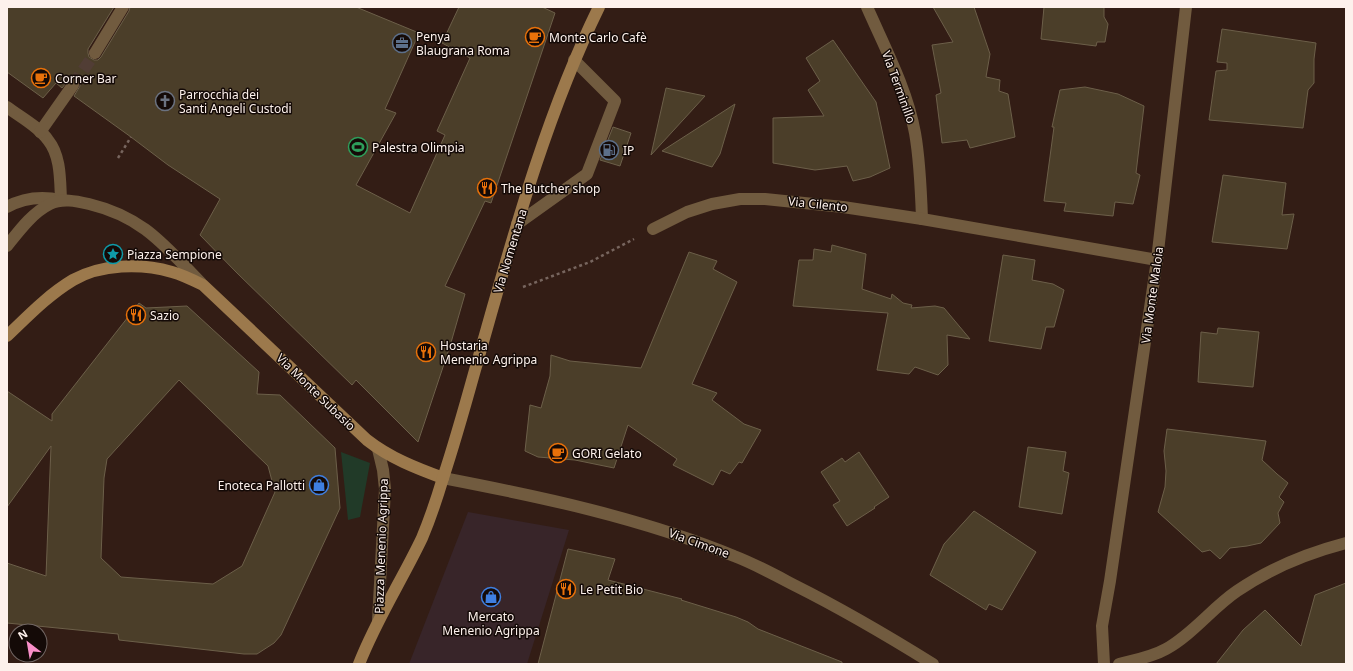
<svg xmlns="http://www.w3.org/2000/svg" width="1353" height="671" font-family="'Noto Sans',sans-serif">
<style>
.commercial{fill:#382529}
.green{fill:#213a28}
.building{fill:#4b3e29;stroke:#6c5f49;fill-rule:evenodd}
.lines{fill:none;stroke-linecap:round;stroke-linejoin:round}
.street-tunnel{stroke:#513d35;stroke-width:12;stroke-dasharray:12 6;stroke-linecap:butt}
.path{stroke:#77655e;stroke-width:2.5;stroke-dasharray:3 3;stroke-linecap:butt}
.lane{stroke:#715b3f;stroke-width:12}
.street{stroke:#715b3f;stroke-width:12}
.secondary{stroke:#9c794c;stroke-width:12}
.labels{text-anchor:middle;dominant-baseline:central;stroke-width:3;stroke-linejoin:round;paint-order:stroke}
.poi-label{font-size:12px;fill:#fdf1ec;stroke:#140a07;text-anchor:start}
.street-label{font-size:12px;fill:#fdf1ec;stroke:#140a07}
</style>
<rect width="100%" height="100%" fill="#331d15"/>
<!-- commercial -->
<polygon class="commercial" points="468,512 569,530 527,664 409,664"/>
<!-- green -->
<polygon class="green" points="341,452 370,463 360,517 348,520"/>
<!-- building -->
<g class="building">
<polygon points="7,7 114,7 88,49 88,53 89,57 94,60 98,60 101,57 129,11 130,7 356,7 419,33 385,109 396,113 356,185 410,213 445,135 437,131 470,58 442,43 459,7 542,7 555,13 491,203 485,201 445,286 465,294 450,346 418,442 356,380 352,385 237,273 200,235 220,199 168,165 131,137 74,96 80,86 80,82 77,79 70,78 62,88 56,83 43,98 7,72"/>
<polygon points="933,7 974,7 990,54 986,77 1000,80 999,91 1008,94 1015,137 970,148 967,140 942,143 936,95 941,93 932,45 953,42"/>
<polygon points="1044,7 1104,7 1104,17 1108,24 1105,42 1097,42 1096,46 1041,39"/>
<polygon points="1222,29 1316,43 1314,59 1314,83 1308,90 1303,128 1209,120 1216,71 1227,70 1227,63 1217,62"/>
<polygon points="833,40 876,102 890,168 870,177 853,181 847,166 815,170 773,163 773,118 824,116 808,90 820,81 806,58"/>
<polygon points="1085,87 1118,94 1144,106 1136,173 1140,175 1133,204 1115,202 1113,216 1064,211 1066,203 1044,201 1054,127 1052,127 1060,90"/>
<polygon points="666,88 705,96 651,155"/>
<polygon points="735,104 720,154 712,167 662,151"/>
<polygon points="613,127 631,133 620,166 600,160"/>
<polygon points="1223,175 1286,183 1282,215 1294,214 1287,249 1212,242"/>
<polygon points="832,245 866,254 862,289 891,299 892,294 903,303 912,305 911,308 935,306 944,308 970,339 947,335 948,365 938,375 915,367 909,374 877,370 888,313 793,306 799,260 813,260 814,249 831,252"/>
<polygon points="689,252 717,261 713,269 737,282 692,384 717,393 712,400 744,424 761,430 742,463 739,462 730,474 721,470 713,485 673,465 677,459 628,425 614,468 575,460 538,457 525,451 530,405 541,408 550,376 551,355 570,361 641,368"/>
<polygon points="1003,255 1035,260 1032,280 1053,284 1064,290 1054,327 1046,327 1041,349 989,341"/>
<path d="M139,303l7,5 41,-2 72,66 -2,22 23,1 55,53 5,60 -59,127 -7,8 -17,11h-13l-125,-14 -1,-6 -111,-11v-60l39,13 5,-130 -44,61v-116l45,30v-7zM179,380l89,86 7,26 -33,74 -29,18 -92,-7 -20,-19 3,-80 3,-19z"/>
<polygon points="1218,328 1259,332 1253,387 1198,382 1201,332 1217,334"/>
<polygon points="1167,429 1266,441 1262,460 1277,474 1288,483 1279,497 1284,502 1278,513 1280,523 1261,543 1247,546 1230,548 1220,559 1210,550 1202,552 1158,512 1165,487 1166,471 1164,451"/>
<polygon points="1028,447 1066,452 1063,471 1069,473 1062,514 1019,507"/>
<polygon points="859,452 889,497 874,507 875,508 847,526 833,505 840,501 821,472 842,458 845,462"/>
<polygon points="974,511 1036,552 1002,610 989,604 986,610 930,575 944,544"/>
<polygon points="568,549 615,559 608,580 682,599 681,600 736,617 748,622 758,629 842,662 842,664 538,664"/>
<polygon points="1346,583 1346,664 1216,664 1243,630 1265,610 1301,646 1315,595"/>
</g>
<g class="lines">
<!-- street-tunnel -->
<polyline class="street-tunnel" points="73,85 95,53"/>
<!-- path -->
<g class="path">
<polyline points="118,158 131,137"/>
<polyline points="523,287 590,262 634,239"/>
</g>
<!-- lane -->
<g class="lane">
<path d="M7,207c18,-10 35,-11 54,-7"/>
<polyline points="517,224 587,174 615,101 574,60"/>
</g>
<!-- street -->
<g class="street">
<path d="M867,7c18,41 40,82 48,126 5,28 6,57 7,86"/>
<polyline points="95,53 123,7"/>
<path d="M7,107c13,10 31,19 41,33 13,16 12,40 13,60"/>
<polyline points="40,132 73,85"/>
<polyline points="653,229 687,212 712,204 740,199 765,199 843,207 922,219 1157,260"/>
<path d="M7,246c12,-15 25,-33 43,-42 12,-6 26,-3 39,0 54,13 75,41 112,79"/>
<path d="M443,478c99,19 198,40 291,78 21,8 41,19 60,29 48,24 94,51 139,79"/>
<polyline points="378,621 385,489 383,470 378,449"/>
<polyline points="1104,664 1102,626 1110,581 1157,260 1186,7"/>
<path d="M1119,664c16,-4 33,-7 47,-15 27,-15 46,-41 71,-58 32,-22 71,-38 109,-48"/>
</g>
<!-- secondary -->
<g class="secondary">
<path d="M7,336c21,-20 41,-41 66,-56 28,-16 68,-17 99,-8 11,3 21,8 31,13l164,155c23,18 49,28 76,38"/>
<path d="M359,664c17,-44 43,-84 63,-126 8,-19 15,-40 21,-60 12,-36 22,-72 32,-108 35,-122 68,-249 124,-363"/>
</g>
</g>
<!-- icons -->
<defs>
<symbol id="cafe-ring" viewBox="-11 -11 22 22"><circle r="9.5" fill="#140a07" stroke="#e8710a" stroke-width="1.5"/><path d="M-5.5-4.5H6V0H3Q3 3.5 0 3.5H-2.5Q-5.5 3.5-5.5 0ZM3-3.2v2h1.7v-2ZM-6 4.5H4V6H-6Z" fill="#e8710a"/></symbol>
<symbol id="office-ring" viewBox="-11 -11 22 22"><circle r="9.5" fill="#140a07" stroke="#5c6f8a" stroke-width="1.5"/><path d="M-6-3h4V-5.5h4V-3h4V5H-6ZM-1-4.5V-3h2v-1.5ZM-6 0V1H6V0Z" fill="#5c6f8a"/></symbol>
<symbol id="church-ring" viewBox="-11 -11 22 22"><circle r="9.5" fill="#140a07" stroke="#6b7280" stroke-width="1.5"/><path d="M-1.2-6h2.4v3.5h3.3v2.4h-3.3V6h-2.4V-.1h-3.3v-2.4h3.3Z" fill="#6b7280"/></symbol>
<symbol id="stadium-ring" viewBox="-11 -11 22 22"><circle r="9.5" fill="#140a07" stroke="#2e9e5b" stroke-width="1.5"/><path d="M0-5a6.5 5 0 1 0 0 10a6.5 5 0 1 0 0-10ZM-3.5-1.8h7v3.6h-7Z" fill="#2e9e5b"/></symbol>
<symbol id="fuel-ring" viewBox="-11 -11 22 22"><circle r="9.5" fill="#140a07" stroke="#5c6f8a" stroke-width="1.5"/><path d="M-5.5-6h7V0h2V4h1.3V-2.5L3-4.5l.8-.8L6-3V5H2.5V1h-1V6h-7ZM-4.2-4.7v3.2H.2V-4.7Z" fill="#5c6f8a"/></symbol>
<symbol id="restaurant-ring" viewBox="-11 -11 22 22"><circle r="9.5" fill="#140a07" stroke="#e8710a" stroke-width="1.5"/><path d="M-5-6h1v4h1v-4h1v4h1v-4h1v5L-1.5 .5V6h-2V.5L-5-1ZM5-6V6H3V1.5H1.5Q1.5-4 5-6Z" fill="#e8710a"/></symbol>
<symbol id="sight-ring" viewBox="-11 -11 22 22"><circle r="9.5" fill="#140a07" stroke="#0f9aa8" stroke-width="1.5"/><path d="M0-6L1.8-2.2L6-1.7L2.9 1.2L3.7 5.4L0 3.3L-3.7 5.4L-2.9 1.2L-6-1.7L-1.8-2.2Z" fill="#0f9aa8"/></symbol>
<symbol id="shop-ring" viewBox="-11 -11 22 22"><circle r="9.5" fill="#140a07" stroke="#3f7fe0" stroke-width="1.5"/><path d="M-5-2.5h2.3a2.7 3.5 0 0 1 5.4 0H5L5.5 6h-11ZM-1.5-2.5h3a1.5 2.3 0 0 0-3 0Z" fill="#3f7fe0"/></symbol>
</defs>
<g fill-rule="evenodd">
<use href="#cafe-ring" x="524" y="26" width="22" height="22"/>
<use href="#office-ring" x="391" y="32" width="22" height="22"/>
<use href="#cafe-ring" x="30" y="67" width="22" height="22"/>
<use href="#church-ring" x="154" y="90" width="22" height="22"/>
<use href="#stadium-ring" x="347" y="136" width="22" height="22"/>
<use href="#fuel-ring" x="598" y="139" width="22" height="22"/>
<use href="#restaurant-ring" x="476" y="177" width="22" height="22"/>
<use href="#sight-ring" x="102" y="243" width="22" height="22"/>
<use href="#restaurant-ring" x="125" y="304" width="22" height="22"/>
<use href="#restaurant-ring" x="415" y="341" width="22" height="22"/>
<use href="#cafe-ring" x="547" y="442" width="22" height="22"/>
<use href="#shop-ring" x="308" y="474" width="22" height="22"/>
<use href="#restaurant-ring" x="555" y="578" width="22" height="22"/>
<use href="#shop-ring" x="480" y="586" width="22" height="22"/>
</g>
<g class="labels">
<!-- poi labels -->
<g class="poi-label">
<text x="416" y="36">Penya<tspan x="416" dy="14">Blaugrana Roma</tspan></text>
<text x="549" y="37">Monte Carlo Cafè</text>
<text x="55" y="78">Corner Bar</text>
<text x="179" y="94">Parrocchia dei<tspan x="179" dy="14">Santi Angeli Custodi</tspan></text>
<text x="372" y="147">Palestra Olimpia</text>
<text x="623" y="150">IP</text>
<text x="501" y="188">The Butcher shop</text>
<text x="127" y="254">Piazza Sempione</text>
<text x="150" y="315">Sazio</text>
<text x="440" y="345">Hostaria<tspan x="440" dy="14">Menenio Agrippa</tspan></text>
<text x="572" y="453">GORI Gelato</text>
<text x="305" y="485" text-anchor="end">Enoteca Pallotti</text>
<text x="580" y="589">Le Petit Bio</text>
<text x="491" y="616" text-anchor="middle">Mercato<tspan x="491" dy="14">Menenio Agrippa</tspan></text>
</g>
<!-- street labels -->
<g class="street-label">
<text transform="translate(899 87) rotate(70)">Via Terminillo</text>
<text transform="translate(818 204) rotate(6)">Via Cilento</text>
<text transform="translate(510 251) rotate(-73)">Via Nomentana</text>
<text transform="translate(1152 295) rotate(-82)">Via Monte Maloia</text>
<text transform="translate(316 392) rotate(44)">Via Monte Subasio</text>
<text transform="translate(699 543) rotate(20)">Via Cimone</text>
<text transform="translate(381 546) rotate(-88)">Piazza Menenio Agrippa</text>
</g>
</g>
<!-- border -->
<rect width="1353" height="671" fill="none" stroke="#fdf1ec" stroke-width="16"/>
<!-- north arrow -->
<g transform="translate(28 643) rotate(329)"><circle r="19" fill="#140a07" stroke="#716663"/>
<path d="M0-3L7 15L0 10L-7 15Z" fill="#f98fc9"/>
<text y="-6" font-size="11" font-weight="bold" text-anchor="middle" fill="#fdf1ec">N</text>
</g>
</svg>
